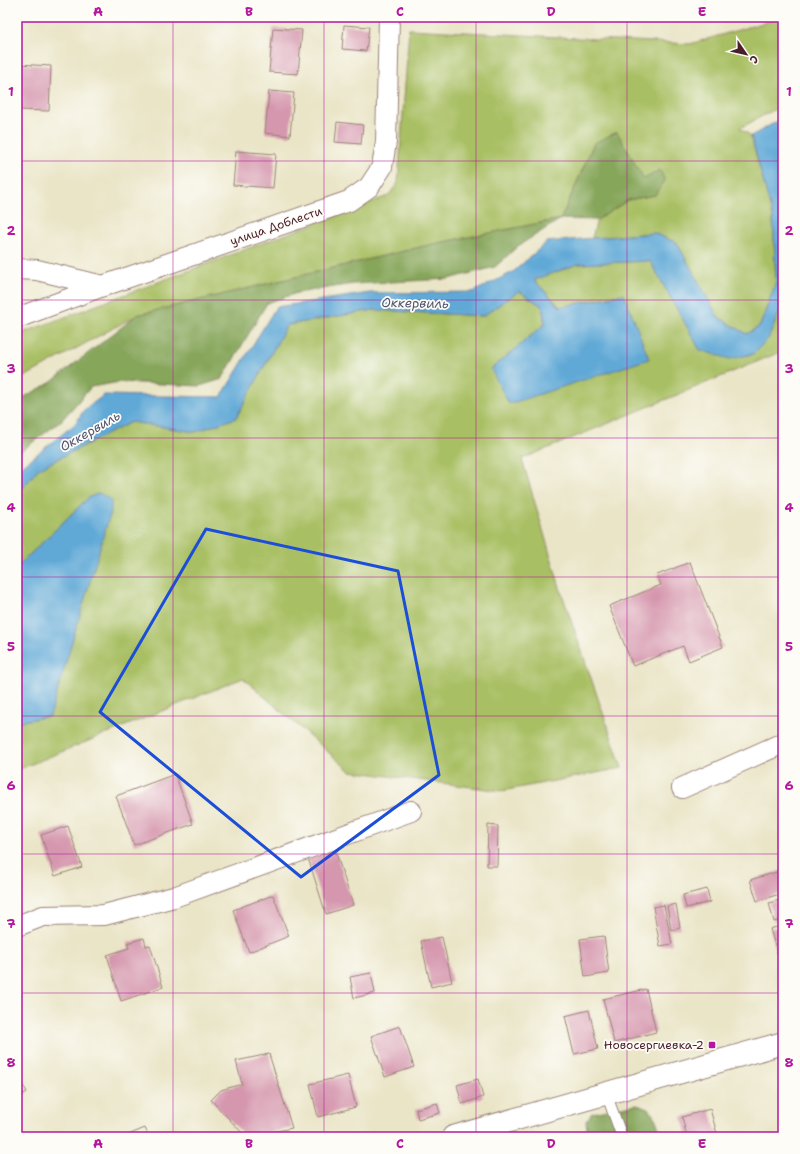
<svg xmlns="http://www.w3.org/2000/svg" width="800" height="1154" font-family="'Shantell Sans',sans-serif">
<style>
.green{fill:#a9bf64;stroke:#7a6f48}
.forest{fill:#86a65a;stroke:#686242}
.water{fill:#60a9d7;stroke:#556481}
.building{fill:#d597ae}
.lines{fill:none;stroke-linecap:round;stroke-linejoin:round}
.service-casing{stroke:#9a8279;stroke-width:12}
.minor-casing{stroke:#9a8279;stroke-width:22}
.tertiary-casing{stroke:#9a8279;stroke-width:24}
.service{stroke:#fff;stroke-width:10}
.minor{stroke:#fff;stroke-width:20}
.tertiary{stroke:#fff;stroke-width:22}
.marked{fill:none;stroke:#1d4ed8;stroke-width:3;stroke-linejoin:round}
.grid{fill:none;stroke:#b5179e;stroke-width:1;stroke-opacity:0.55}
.poi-dot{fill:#b5179e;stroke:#fdfcf7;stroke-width:1.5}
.labels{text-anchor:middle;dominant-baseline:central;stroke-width:3.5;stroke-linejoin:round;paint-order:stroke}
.street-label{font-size:12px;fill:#4a1f2b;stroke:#fdfcf7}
.poi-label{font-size:12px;fill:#4a1f2b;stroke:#fdfcf7;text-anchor:end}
.water-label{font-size:13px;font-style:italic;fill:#535670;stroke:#fdfcf7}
.neatline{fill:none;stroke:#b5179e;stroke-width:1.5}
.grid-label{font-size:13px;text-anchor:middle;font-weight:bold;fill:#b5179e}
</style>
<rect width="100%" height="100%" fill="#fdfcf7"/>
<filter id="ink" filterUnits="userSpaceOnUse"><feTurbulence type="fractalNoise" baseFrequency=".025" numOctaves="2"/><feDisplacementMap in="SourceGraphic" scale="8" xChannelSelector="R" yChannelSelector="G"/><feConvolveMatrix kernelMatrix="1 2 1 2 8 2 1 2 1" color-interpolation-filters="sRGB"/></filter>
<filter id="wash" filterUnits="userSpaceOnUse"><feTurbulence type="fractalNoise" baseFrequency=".012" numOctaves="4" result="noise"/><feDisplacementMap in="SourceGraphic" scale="16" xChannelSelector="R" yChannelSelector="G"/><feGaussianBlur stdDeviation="0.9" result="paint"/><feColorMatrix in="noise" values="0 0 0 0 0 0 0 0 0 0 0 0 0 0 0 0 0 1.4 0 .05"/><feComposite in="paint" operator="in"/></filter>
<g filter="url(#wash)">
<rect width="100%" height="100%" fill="#eae5c7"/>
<!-- green -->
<g class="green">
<polygon points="783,17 783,105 740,128 751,136 773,217 776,282 760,326 747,334 718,317 677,243 654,233 592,238 597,220 628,200 655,195 644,179 594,143 561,219 433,244 137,315 17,381 17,335 388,196 398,183 409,29 690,44"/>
<polygon points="650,261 700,350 753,354 768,339 783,304 783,351 522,459 561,591 622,768 502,791 350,771 243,678 17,770 17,722 50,716 88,498 17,567 17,495 38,469 131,422 195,432 235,418 287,325 374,310 483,316 519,291 542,306 545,324 491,369 624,294 560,307 534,280 578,264"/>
</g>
<!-- forest -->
<g class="forest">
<polygon points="617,132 644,179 660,170 665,181 655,195 628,200 597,220 561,219 518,246 495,267 448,279 353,284 297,293 267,303 222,379 200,386 120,382 91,387 61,421 17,454 17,401 50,383 137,315 433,244 561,219 594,143"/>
<polygon points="637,1104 649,1108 656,1120 662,1137 588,1137 586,1121 592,1113"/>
</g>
<!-- water -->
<g class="water">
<polygon points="783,118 783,304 768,339 753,354 730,359 700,350 650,261 578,264 534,280 560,307 624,294 649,359 509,404 491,369 545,324 542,306 519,291 483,316 374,310 287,325 236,418 195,432 131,422 38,469 17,495 17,470 75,424 84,410 104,395 221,397 276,307 370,293 473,292 513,272 547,242 654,233 677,243 718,317 747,334 760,326 776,282 773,217 751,136"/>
<polygon points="99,493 111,500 111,511 50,716 17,722 17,567 88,498"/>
</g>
<g id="blocks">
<!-- building -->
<g class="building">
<polygon points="344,25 369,27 366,51 342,49"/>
<polygon points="273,28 302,30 298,74 269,72"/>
<polygon points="17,64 51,66 49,111 17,110"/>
<polygon points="269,91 294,93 290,136 265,133"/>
<polygon points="337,122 363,125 361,144 335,142"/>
<polygon points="236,151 276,154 273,188 233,185"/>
<polygon points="690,562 723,647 689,661 683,646 633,666 609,606 661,585 657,575"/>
<polygon points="175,774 193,824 134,845 116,796"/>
<polygon points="488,825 498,826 497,866 487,866"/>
<polygon points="68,826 82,867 55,876 41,835"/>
<polygon points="335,850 353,905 326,914 308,858"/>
<polygon points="783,870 783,893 757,901 750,880"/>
<polygon points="707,889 710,902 686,908 683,895"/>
<polygon points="273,895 289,936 249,952 233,910"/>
<polygon points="783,899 783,919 774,922 769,903"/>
<polygon points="676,904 680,928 671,930 667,906"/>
<polygon points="664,905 672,944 660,946 653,907"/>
<polygon points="783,925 783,972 770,929"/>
<polygon points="604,936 609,973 585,977 580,939"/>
<polygon points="442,937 452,982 431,987 421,941"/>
<polygon points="144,938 146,946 150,945 163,987 121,1001 107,955 129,948 127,943"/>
<polygon points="371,973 375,993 354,998 350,977"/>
<polygon points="646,989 656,1032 614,1043 603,999"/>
<polygon points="589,1010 598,1049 574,1054 565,1016"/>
<polygon points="400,1026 414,1067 385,1077 371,1036"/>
<polygon points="269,1054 292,1128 246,1137 211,1100 221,1090 242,1084 236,1061"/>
<polygon points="348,1075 356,1107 318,1117 310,1084"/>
<polygon points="17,1076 27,1092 17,1098"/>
<polygon points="478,1079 483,1097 462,1104 457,1085"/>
<polygon points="437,1103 440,1113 418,1119 416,1109"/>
<polygon points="710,1109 718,1137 687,1137 682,1117"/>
<polygon points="145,1128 149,1137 123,1137"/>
</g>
</g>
</g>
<g filter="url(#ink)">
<use href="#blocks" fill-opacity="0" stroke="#9a8279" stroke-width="1"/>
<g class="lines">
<defs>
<polyline id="service" points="606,1093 622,1137"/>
<g id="minor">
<polyline points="17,269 37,270 103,286"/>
<polyline points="17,318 103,286 349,201 369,187 382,167 386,142 389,17"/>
<polyline points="682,788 783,743"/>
<polyline points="17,926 43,916 104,915 174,897 411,811"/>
</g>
<polyline id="tertiary" points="453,1137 783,1043"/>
</defs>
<!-- service casing -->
<use href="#service" class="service-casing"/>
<!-- minor casing -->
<use href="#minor" class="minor-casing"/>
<!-- tertiary casing -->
<use href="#tertiary" class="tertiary-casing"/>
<!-- service -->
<use href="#service" class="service"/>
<!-- minor -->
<use href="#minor" class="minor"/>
<!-- tertiary -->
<use href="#tertiary" class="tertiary"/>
</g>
</g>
<!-- marked area -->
<path class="marked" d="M206,529l192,42 41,204 -138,102 -201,-165z"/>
<!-- grid -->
<path class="grid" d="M173,17v1120M324,17v1120M476,17v1120M627,17v1120M17,161h766M17,300h766M17,438h766M17,577h766M17,716h766M17,854h766M17,993h766"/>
<!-- markers -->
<rect class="poi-dot" x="708" y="1041" width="8" height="8" rx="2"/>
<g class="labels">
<!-- street labels -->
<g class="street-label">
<text transform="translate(276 226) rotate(-19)">улица Доблести</text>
</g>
<!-- poi labels -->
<g class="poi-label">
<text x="704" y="1045">Новосергиевка-2</text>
</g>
<!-- water labels -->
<g class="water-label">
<text transform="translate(415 303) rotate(1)">Оккервиль</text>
<text transform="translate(90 431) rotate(-30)">Оккервиль</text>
</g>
</g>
<!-- margin -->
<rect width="800" height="1154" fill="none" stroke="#fdfcf7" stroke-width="44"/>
<!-- north arrow -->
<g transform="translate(746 54) rotate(124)" stroke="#fdfcf7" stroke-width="3" paint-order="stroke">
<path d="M0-3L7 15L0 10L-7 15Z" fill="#4a1f2b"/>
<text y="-6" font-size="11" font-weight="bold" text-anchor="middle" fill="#4a1f2b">С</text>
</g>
<rect x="22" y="22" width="756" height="1110" class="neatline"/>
<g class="grid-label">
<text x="98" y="16">A</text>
<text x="249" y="16">B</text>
<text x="400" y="16">C</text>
<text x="551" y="16">D</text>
<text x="702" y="16">E</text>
<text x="11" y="96">1</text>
<text x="789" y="96">1</text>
<text x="11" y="235">2</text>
<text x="789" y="235">2</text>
<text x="11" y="373">3</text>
<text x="789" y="373">3</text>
<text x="11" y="512">4</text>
<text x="789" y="512">4</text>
<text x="11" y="651">5</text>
<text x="789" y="651">5</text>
<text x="11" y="790">6</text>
<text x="789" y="790">6</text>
<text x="11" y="928">7</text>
<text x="789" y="928">7</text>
<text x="11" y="1067">8</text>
<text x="789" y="1067">8</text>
<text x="98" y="1148">A</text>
<text x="249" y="1148">B</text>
<text x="400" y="1148">C</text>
<text x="551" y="1148">D</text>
<text x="702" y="1148">E</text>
</g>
</svg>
